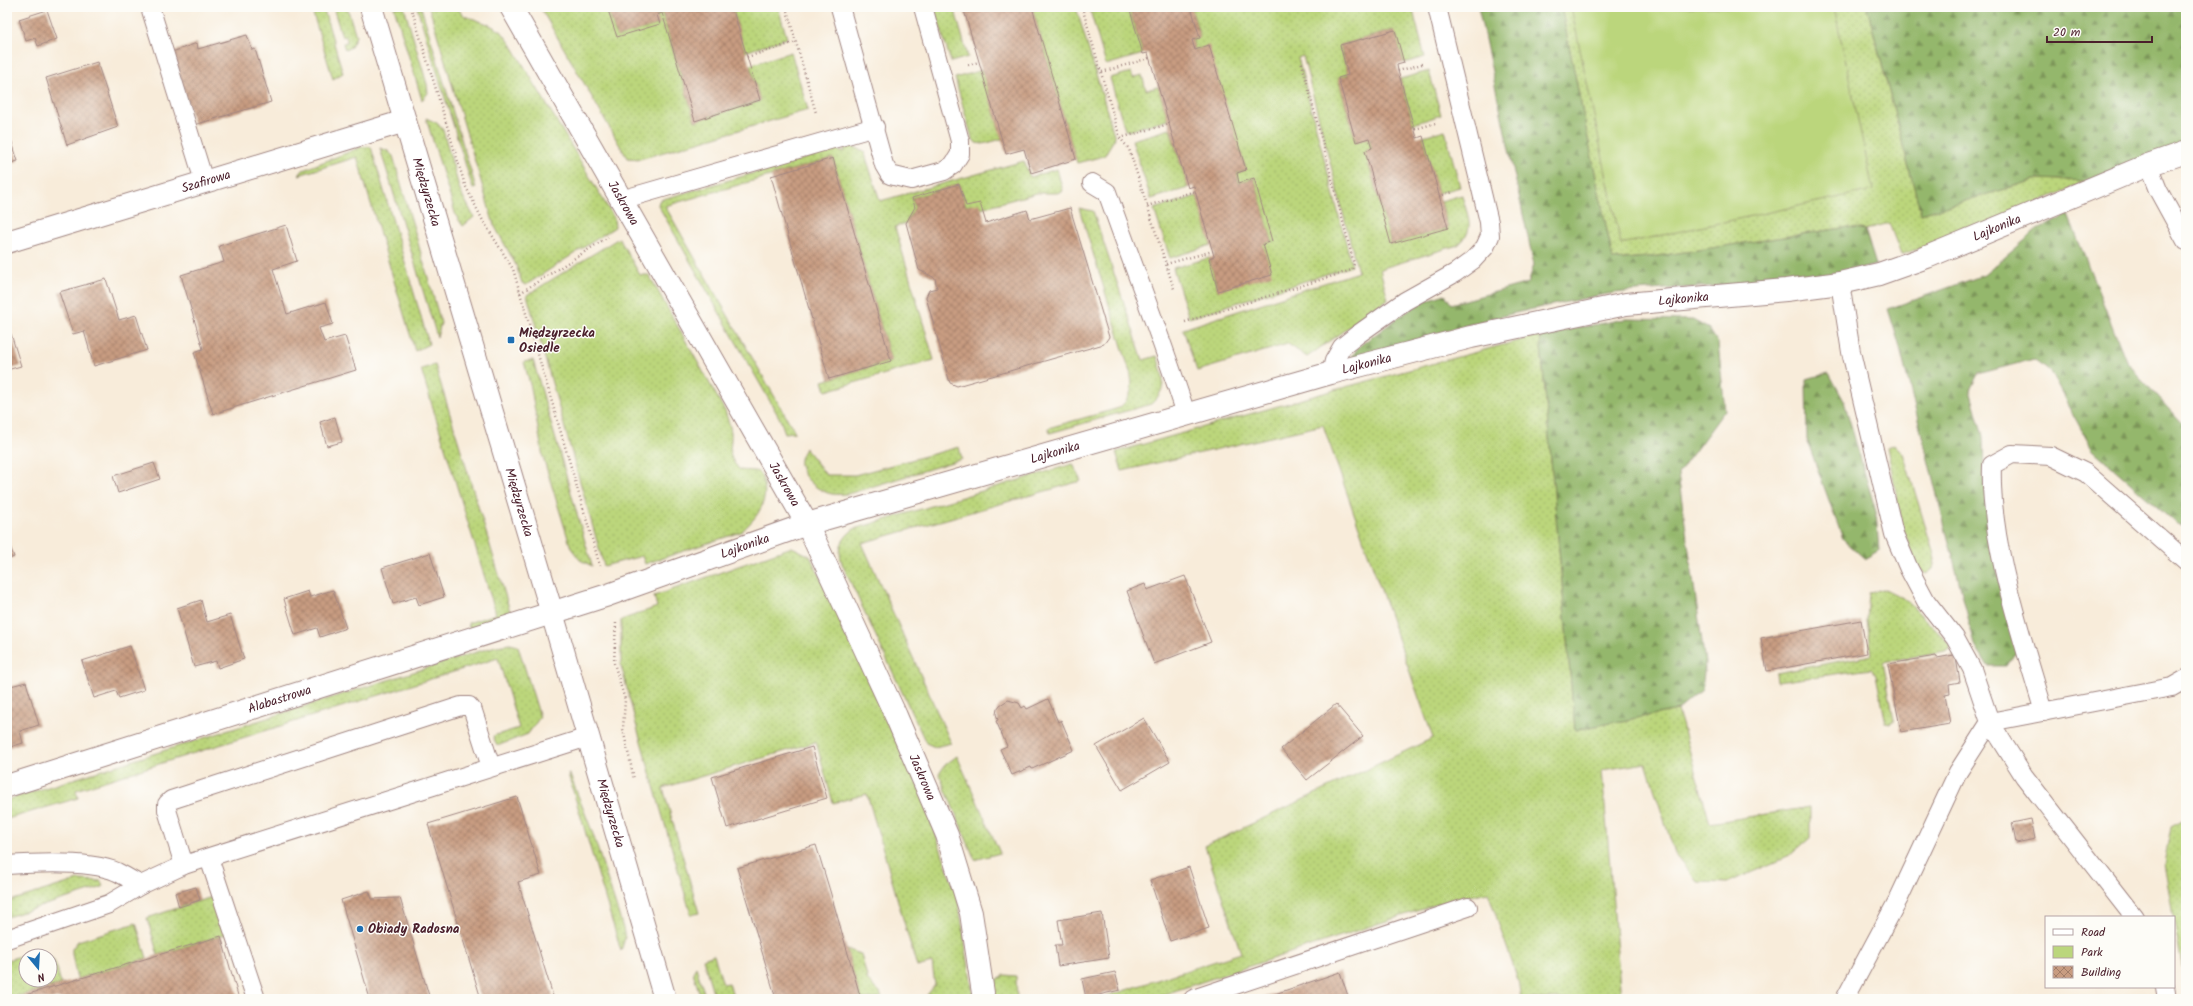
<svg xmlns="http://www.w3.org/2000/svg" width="2193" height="1006" font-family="Kalam,sans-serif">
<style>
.grass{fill:url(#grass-dots);stroke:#827a54;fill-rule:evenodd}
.forest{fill:url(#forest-firs);stroke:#6f6b4c}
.park{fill:#bbd67c;stroke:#827a54}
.building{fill:url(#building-cross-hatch)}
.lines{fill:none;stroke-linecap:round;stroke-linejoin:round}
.service-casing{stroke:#a18682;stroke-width:20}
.minor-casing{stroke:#a18682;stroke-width:24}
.secondary-casing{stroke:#a18682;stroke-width:24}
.path{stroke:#a18682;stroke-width:2.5;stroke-dasharray:1 3;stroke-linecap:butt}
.service{stroke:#fff;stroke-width:18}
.minor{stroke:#fff;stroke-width:22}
.secondary{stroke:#fff;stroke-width:22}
.poi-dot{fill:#1f6fb2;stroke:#fdfcf7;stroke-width:1.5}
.labels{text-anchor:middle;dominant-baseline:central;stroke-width:3;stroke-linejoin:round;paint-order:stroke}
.street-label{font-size:13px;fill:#4a1f2b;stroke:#fdfcf7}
.poi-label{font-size:13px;font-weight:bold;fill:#4a1f2b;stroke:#fdfcf7;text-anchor:start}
</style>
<defs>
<pattern id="grass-dots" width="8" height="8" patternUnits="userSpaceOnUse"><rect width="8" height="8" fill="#bbd67c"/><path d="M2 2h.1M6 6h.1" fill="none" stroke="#a2b76b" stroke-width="1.8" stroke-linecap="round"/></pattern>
<pattern id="forest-firs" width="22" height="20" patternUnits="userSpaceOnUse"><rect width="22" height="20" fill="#94b76c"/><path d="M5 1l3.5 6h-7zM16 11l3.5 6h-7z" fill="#7b9459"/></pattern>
<pattern id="building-cross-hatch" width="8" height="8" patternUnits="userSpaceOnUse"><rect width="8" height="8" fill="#c89c81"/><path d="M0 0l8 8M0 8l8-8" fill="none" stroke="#a47f6a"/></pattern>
</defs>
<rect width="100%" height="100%" fill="#fdfcf7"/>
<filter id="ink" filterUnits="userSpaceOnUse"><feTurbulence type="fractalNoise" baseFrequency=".025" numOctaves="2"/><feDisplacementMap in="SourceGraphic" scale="8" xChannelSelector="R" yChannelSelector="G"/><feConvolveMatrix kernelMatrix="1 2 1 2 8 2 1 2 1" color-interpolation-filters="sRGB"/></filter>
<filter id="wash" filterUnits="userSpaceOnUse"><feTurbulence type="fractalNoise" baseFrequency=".012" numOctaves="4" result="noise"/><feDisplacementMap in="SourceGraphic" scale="16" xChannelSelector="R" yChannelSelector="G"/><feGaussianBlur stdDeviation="0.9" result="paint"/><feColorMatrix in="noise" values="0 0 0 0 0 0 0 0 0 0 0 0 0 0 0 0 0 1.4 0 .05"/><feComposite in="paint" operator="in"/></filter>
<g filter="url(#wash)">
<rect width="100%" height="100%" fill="#f8ecda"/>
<!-- grass -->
<g class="grass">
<polygon points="311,7 323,7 343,73 333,79"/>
<polygon points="333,7 347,7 356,36 351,47 345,50 343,43 347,42 346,36 342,37"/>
<polygon points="394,7 404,7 427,84 428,93 422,100"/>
<polygon points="417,7 421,7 476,188 473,189"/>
<polygon points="429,7 456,7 465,16 488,24 501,31 511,44 614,218 615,227 526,285 522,283 516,265 494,225"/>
<polygon points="540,7 607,7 617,37 659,24 657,15 662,13 695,121 760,101 750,65 791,52 808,110 640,159 627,158"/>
<polygon points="732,7 778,7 787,38 745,52"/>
<polygon points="934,7 954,7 968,57 951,62"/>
<polygon points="1032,7 1076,7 1115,138 1104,156 1077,163"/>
<polygon points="1089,7 1129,7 1143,54 1106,65"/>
<path d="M1191,7h221l13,50 -21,6 -10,-33 -54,15 8,30 -10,3 18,64 13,-4 3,10 -7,3 26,93 57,-16 -7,-27 21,-6c5,21 15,34 -4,50l-78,24 8,30 -81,58 -19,-13 -91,27 -14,-42 175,-57 -55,-216 -5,2 54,208 -163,52 -16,-50 36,-10 9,33 45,-47 9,-3 -18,-63 -15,5 -2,-10 9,-3 -38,-124 -13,4 -3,-10 8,-3z"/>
<polygon points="1561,7 1867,7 1921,214 2038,179 2088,181 1968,232 1901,255 1889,223 1865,230 1849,227 1659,256 1613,260"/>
<polygon points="982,70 1002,139 983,144 976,143 972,138 955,78"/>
<polygon points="1429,71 1441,115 1413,124 1400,79"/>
<polygon points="1131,72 1133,78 1142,75 1146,90 1158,87 1168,119 1129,131 1125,130 1110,78"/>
<polygon points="426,118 437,123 443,130 460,191 474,217 463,226 456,216"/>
<polygon points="1170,129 1188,188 1151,199 1132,140"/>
<polygon points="1445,130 1460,187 1438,193 1423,136"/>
<polygon points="851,146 864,151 880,201 1024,161 1030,177 1057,169 1063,191 1057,193 1037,193 981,208 970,205 966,206 959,184 912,198 915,207 906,223 895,227 934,360 826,391 823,381 891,361 833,158 665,206 795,432 785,433 780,419 658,205 659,201 663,199 838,149 840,152 845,151 844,147"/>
<polygon points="361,147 371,147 429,344 415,351 357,157 299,175 303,170"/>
<polygon points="380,148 388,151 393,156 441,323 437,337"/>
<polygon points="1197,196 1211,245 1170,258 1154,209"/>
<path d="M1079,208l14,3 50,149 14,-4c6,20 12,32 -6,48l-101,29 -2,-5 71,-20c12,-10 15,-20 11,-36z"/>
<path d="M619,238l21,37h9l76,136c2,7 5,14 6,21 1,18 -6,22 9,38 5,1 14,0 18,2 4,3 5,7 6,11 4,22 -8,35 -23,49l-96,32 -3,-8 -38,10 -77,-271z"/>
<polygon points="1540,335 1575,730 1678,710 1710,823 1810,807 1810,838 1789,856 1727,883 1698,882 1675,854 1646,763 1602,770 1621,999 1521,999 1518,980 1488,892 1447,901 1150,999 1098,999 1241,953 1205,846 1433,738 1323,425 1122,471 1116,452 1338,389"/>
<polygon points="533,360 592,566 580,560 571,548 543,457 531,388 524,362"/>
<polygon points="435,365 510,611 502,617 469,628 468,623 496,614 421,369"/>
<polygon points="1894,444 1903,453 1935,558 1933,569 1926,574 1918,568 1903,529 1887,447"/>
<path d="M959,447l3,12 -114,35c-5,0 -12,1 -16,0 -14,-2 -35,-20 -32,-35 0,-3 4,-8 5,-11l21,27h29z"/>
<path d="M1073,464l8,17 -219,62 89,200 -16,4 -9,-4 -83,-177c-6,-16 -3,-26 11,-37z"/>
<polygon points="792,547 810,556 920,789 958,899 974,999 924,999 935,985 932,963 917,967 867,794 833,803 816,742 663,788 699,913 691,915 636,724 621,665 621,620 657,607 654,596"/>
<polygon points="1885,589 1905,599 1952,646 1945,651 1883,662 1894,719 1890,724 1886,723 1876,675 1871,669 1777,682 1776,673 1872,655 1867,621 1869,592"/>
<polygon points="510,644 518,646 540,717 528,734 497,746 493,736 519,728 498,658 76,790 78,798 7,819 7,800 496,646"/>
<polygon points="957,756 1000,853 975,860 939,774 945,765"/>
<polygon points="568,774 570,775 592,831 623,928 625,938 621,951"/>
<polygon points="2186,818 2186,987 2164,864 2171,826"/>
<polygon points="78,880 101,881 103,887 7,917 7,902"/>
<polygon points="215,896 227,934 158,955 147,918"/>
<polygon points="136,923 147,958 77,979 72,954 72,949 78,941"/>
<polygon points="846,949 861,954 868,981 880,992 882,999 861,999"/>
<path d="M38,951c18,2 19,18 23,33l-54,15v-39zM26,956h24v24h-24z"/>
<polygon points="714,955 723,984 729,983 734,999 715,999 703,959"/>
<polygon points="696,967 706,999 701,999 693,972"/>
<polygon points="1005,975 1016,976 1017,999 993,999 994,981"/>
</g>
<!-- forest -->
<g class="forest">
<path d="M1478,7h83l52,253 46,-4 190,-29 16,3 11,35c-86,23 -174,19 -262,28 -16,2 -32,6 -47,9 -74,14 -146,35 -217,58l8,-13 44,-32 22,-14 21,-7 6,10 77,-21 6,-18z"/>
<polygon points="1867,7 2186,7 2186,143 2088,181 2038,179 1921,214"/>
<polygon points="2068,215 2127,363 2186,428 2186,528 2175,523 2092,449 2050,372 2034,359 1978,374 1970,390 1983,436 1984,477 1995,561 2016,651 2007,666 1988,666 1975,645 1898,341 1888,309 1984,275 2037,230"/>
<polygon points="1625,319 1693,320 1709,329 1718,343 1725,410 1678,474 1705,663 1702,690 1678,710 1575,730 1540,335"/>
<polygon points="1829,373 1844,401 1876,512 1879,551 1865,559 1843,539 1807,440 1806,379"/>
</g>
<!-- park -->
<polygon class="park" points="1571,7 1834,7 1873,190 1621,244"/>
<g id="blocks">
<!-- building -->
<g class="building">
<polygon points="607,7 732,7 760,100 695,121 662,13 657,15 660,24 617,37"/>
<polygon points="963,7 1032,7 1076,159 1031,173 1024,149 1006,154"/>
<polygon points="1129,7 1191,7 1200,38 1192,40 1195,50 1209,45 1246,170 1237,173 1239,183 1254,178 1272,241 1263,244 1272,275 1218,291 1209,258 1214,256 1195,191 1194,186 1188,188 1148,53 1143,54"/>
<polygon points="47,10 57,39 38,46 35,38 26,41 19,19"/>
<polygon points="1395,30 1404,63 1397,65 1398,71 1417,138 1423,136 1448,228 1391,244 1365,151 1372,148 1369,138 1356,142 1338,78 1348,75 1340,45"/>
<polygon points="247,35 252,50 255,49 271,102 194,125 172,52 197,43 198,49"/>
<polygon points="97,62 118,127 67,145 46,78"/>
<polygon points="7,127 18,161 7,164 11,174 7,175"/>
<polygon points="833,158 891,361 829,379 771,176"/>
<polygon points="959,184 966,206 980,203 986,223 1027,210 1030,219 1070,208 1109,337 1104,344 957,386 950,383 926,297 929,290 937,288 935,278 919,270 906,223 915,207 912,198"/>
<polygon points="286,225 297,261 273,269 287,314 326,302 333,324 319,328 324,342 345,336 356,370 213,414 194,352 203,349 181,275 224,262 219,246"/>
<polygon points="106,279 119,320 136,315 147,350 94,366 84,331 73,334 59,292"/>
<polygon points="7,334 11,334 21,366 7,370"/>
<polygon points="335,417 342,442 327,446 320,422"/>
<polygon points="154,463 160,479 118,493 113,476"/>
<polygon points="7,538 14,557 7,560"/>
<polygon points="430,553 444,597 419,605 416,597 393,604 382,568"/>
<polygon points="1185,576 1211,642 1154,664 1127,591 1145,584 1147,590"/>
<polygon points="333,590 346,628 320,637 317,628 295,635 284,599 308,591 310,597"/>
<polygon points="201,600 207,622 230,615 244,659 218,668 216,661 194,667 177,608"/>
<polygon points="1861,620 1867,653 1767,671 1761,638"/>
<polygon points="130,646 144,690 119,698 116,691 94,698 82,661"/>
<polygon points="1955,652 1960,682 1949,684 1950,694 1945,695 1950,724 1901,732 1888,664 1936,656 1937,658 1954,655"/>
<polygon points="26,682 39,725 20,731 23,743 7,748 7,687"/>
<polygon points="1048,699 1058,722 1061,720 1074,750 1032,769 1031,767 1012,775 1000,749 1007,746 996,721 998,720 996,714 997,709 1000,705 1008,700 1019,703 1022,708 1025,706 1027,709"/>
<polygon points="1336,704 1363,736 1307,780 1281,749"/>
<polygon points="1144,718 1170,762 1122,790 1096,746"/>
<polygon points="812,747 827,798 727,828 712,777"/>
<polygon points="517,797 541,875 518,882 554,999 481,999 428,824"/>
<polygon points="2031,819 2035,839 2016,843 2012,823"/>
<polygon points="816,845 830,891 861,999 776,999 737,868"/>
<polygon points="1189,867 1209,928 1170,941 1150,880"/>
<polygon points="196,887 200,900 179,907 175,893"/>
<polygon points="369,891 372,899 400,898 430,999 370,999 341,900"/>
<polygon points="1102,913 1109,958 1058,966 1055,945 1062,945 1058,920"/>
<polygon points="221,936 239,999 12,999"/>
<polygon points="1115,972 1120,990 1086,998 1082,979"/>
<polygon points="1340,972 1349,999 1260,999"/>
</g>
</g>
</g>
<g filter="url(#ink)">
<use href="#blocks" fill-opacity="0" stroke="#a18682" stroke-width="1"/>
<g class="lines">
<defs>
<g id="service">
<polyline points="150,7 204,181"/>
<polyline points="840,7 884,165 890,175 911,180 944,171 953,165 960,154 960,141 923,7"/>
<polyline points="2148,165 2158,190 2186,241"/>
<path d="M1092,183l15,9c26,74 55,147 79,222"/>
<polyline points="621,200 875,127"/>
<polyline points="1840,283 1851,352 1894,534 1909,569 1926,601 1955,638 1972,669 1990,722 1958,772 1899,898 1845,999"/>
<polyline points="1331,373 1334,361 1342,347 1357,335 1405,301 1455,273 1473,260 1485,247 1490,236 1489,222 1437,7"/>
<path d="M2044,712c-22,-76 -55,-168 -52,-247l20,-11 39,2 35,17 100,88"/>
<polyline points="209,858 256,999"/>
<path d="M7,865c29,-2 84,-5 110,7 8,4 16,9 24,13"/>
<polyline points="184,865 167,810 167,804 171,800 461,706 469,706 473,711 491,767"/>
<polyline points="2134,917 2024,776 1990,722 2172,687 2186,679"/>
<polyline points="7,939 109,904 141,885 184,865 588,737"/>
<polyline points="2165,987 2167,999"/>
<polyline points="1193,999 1468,907"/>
</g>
<g id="minor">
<path id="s1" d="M511,7l296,517 89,192 51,119 24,78 12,80"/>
<path id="s2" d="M7,242l398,-121"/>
<path id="s3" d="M7,786l601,-191 199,-71 524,-151 140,-36 155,-33 160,-14 54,-7 39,-9 48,-17 221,-92 38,-13"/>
</g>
<g id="secondary">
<path id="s4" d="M371,7l181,606 113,386"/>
</g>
</defs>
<!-- service casing -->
<use href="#service" class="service-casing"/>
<!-- minor casing -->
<use href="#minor" class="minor-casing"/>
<!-- secondary casing -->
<use href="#secondary" class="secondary-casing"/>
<!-- path -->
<g class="path">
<polyline points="411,7 465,185 482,219 513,269 600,566"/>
<polyline points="786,7 816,113"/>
<polyline points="1082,7 1120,138 1129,149 1174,289"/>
<polyline points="747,57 796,42"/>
<polyline points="968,65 979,62"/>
<polyline points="1398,71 1422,64"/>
<polyline points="1102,72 1149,58"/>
<polyline points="1415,129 1436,123"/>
<polyline points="1120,138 1169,124"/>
<polyline points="1439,196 1453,192"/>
<polyline points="1147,206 1195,191"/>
<polyline points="1166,264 1213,251"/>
<polyline points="520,293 608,237"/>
<polyline points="1185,322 1352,270 1354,264 1301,60"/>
<polyline points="616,623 614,663 625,700 623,729 634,779"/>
</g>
<!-- service -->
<use href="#service" class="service"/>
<!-- minor -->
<use href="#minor" class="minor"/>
<!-- secondary -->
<use href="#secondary" class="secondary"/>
</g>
</g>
<!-- markers -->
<g class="poi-dot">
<rect x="507" y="336" width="8" height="8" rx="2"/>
<circle cx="360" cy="929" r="4"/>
</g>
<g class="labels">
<!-- street labels -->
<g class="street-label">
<text stroke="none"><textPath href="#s2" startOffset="208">Szafirowa</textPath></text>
<text stroke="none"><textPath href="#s4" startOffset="193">Międzyrzecka</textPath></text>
<text stroke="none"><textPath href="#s1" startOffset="226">Jaskrowa</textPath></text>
<text stroke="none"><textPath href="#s3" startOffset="2072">Lajkonika</textPath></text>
<text stroke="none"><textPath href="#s3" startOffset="1748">Lajkonika</textPath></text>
<text stroke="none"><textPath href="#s3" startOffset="1424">Lajkonika</textPath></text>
<text stroke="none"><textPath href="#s3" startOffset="1100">Lajkonika</textPath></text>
<text stroke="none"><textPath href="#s1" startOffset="550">Jaskrowa</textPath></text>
<text stroke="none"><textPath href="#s4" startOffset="517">Międzyrzecka</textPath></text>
<text stroke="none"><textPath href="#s3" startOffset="776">Lajkonika</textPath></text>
<text stroke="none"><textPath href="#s3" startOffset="286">Alabastrowa</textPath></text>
<text stroke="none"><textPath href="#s1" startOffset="874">Jaskrowa</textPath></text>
<text stroke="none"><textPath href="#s4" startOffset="841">Międzyrzecka</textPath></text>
</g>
<!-- poi labels -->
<g class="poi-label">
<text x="519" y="333">Międzyrzecka<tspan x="519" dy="15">Osiedle</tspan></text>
<text x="368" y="929">Obiady Radosna</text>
</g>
</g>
<!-- margin -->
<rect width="2193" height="1006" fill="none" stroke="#fdfcf7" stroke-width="24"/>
<!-- legend -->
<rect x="2045" y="916" width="130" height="72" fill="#fdfcf7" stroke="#b5a4a5"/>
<rect x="2053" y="929" width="20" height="6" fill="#ffffff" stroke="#b5a4a5"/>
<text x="2081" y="936" font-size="12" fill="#4a1f2b">Road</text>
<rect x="2053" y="946" width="20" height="12" fill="#bbd67c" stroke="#b5a4a5"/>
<text x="2081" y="956" font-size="12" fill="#4a1f2b">Park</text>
<rect x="2053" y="966" width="20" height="12" fill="url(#building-cross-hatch)" stroke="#b5a4a5"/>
<text x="2081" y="976" font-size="12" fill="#4a1f2b">Building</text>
<!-- north arrow -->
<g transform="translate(38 968) rotate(162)"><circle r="19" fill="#fdfcf7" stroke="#b5a4a5"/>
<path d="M0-3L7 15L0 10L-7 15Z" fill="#1f6fb2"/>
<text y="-6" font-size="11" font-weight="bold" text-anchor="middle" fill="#4a1f2b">N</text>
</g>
<!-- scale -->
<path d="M2047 36v6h105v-6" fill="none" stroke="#4a1f2b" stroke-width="2"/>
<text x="2053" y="36" font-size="12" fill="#4a1f2b" stroke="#fdfcf7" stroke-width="3" paint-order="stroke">20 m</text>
</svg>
